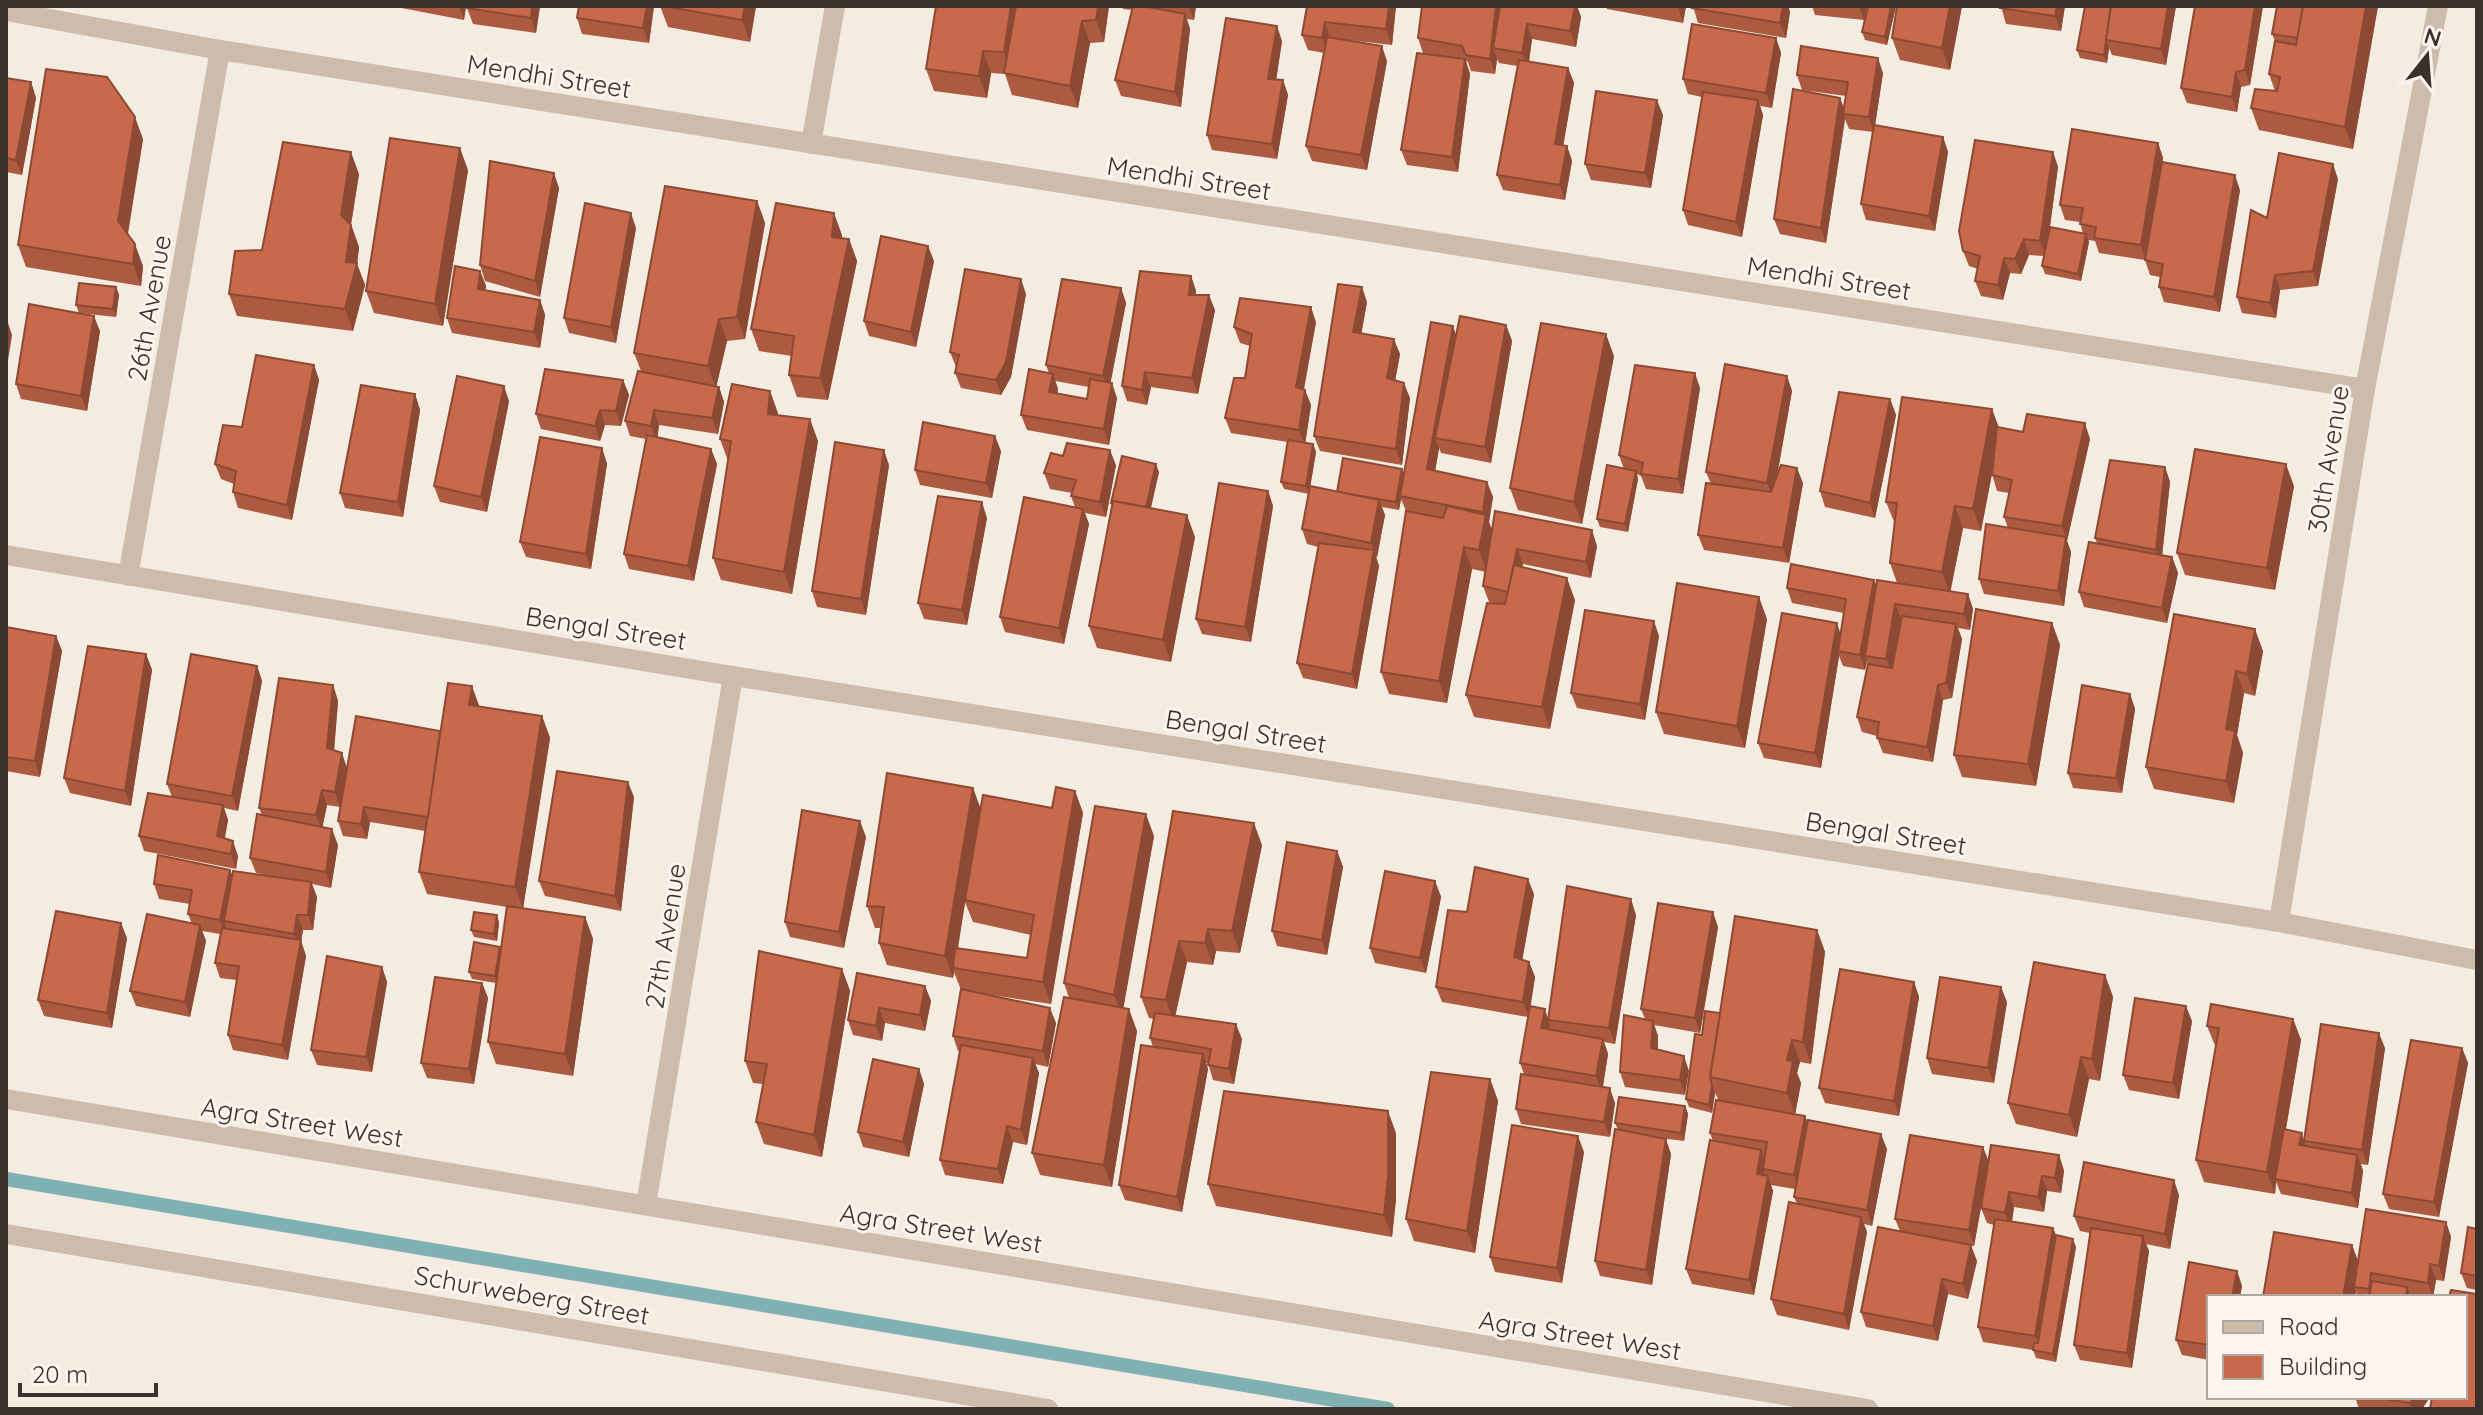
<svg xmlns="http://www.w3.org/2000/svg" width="2483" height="1415" font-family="Quicksand,sans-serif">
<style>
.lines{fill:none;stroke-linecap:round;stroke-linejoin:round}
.stream{stroke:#7fb0b2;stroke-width:14}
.street{stroke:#cdbbac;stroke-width:20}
.wall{fill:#ac5a40;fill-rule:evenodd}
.shaded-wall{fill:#8c4a34}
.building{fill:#c8694b;stroke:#8c4a34;stroke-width:2}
.labels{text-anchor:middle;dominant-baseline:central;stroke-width:6;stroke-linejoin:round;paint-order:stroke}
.street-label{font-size:26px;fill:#3b302b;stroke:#fbf5ee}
</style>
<rect width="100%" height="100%" fill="#f4ebe1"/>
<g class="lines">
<!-- stream -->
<polyline class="stream" points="6,1179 1388,1409"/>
<!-- street -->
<g class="street">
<polyline points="6,11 220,50 2365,389"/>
<polyline points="811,144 835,6"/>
<polyline points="6,555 733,676 2279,922 2477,960"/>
<polyline points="128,576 220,50"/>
<polyline points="2279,922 2365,389 2438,6"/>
<polyline points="6,1099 1868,1409"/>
<polyline points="646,1205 733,676"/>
<polyline points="6,1234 1048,1409"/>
</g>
</g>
<!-- wall -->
<g class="wall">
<polygon points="391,6 466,6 464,20"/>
<polygon points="467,6 540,6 536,33 473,24 467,8"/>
<polygon points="654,6 649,43 582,34 577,18"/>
<polygon points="660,6 756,6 750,42 668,27"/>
<polygon points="936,6 1109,6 1104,42 1090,43 1078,108 1012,95 1005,74 991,73 987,98 934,91 926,69"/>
<polygon points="1122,6 1196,6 1194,20 1187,19 1190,29 1181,107 1121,96 1115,80 1132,10 1123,9"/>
<polygon points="1307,6 1396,6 1392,45 1330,38 1387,61 1367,170 1312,161 1306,146 1324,53 1308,50 1302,35"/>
<polygon points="1422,6 1577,6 1581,17 1576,47 1532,39 1529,62 1568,68 1574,83 1563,145 1567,146 1572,161 1565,200 1503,190 1497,175 1517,66 1499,63 1497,59 1495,74 1471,71 1468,62 1466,61 1470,74 1458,172 1407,165 1401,150 1439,56 1423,53 1418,38"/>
<polygon points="1606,6 1686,6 1683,23 1607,9"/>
<polygon points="1693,6 1788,6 1790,12 1786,38 1698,23"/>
<polygon points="1812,6 1867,6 1864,20 1815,15"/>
<polygon points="1868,6 1896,6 1887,45 1865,40 1862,32"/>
<polygon points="1897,6 1962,6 1950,70 1900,60 1892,38"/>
<polygon points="2001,6 2065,6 2061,31 2006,24"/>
<polygon points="2176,6 2166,65 2112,55 2109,48 2107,63 2080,58 2077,50"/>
<polygon points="2263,6 2250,85 2241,87 2237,112 2187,103 2181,88"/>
<polygon points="2277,6 2378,6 2353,149 2259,130 2251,108 2275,91 2269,74 2275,41 2272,34"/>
<polygon points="1776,38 1781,53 1772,108 1760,106 1763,115 1742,237 1688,225 1683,210 1702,97 1688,94 1683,79"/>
<polygon points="1282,41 1276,80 1283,80 1288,95 1277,159 1212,150 1207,135"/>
<polygon points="1883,73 1875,125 1943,137 1948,152 1935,231 1866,220 1861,204 1873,132 1849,129 1845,119 1826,243 1780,234 1774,219 1840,98 1844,109 1846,96 1802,90 1797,75"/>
<polygon points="6,78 31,82 36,98 22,175 6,172"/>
<polygon points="1663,115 1651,188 1591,180 1585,164"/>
<polygon points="143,139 128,234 143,266 141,286 26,267 18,245"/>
<polygon points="2158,143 2163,158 2162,162 2240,190 2220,312 2164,302 2159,287 2160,277 2150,275 2145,260 2099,253 2095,241 2088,240 2089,242 2081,281 2045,274 2042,266 2044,256 2029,255 2021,274 2010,273 2003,300 1981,296 1975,281 1978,269 1969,266 1963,251 2053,152 2058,167 2049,233 2083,234 2080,222 2065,220 2060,205"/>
<polygon points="468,170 443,326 374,313 366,291"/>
<polygon points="359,174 351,224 359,247 357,264 365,285 353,331 237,316 229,294 262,250"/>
<polygon points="2338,179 2318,286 2280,290 2276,318 2242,313 2237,297 2267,218"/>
<polygon points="559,188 540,297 485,281 480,265"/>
<polygon points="757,201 765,223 745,339 727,341 716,387 719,387 724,402 718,434 659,425 657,438 711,449 717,464 694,581 629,569 624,554 646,439 630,436 625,421 641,371 634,353"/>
<polygon points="636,228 616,343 569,333 564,318"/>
<polygon points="842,235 842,238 849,239 857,261 828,400 797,397 789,375 792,356 759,351 751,329"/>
<polygon points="934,261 916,347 869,336 864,321"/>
<polygon points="480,271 486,286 485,291 540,300 545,315 540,348 452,333 447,318"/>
<polygon points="1191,276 1196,291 1196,295 1215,310 1198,394 1151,387 1147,405 1127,401 1122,386"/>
<polygon points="116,287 119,295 116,317 79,313 76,305"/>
<path d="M1121,288l5,15 -16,80 7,15 -8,47 -82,-15 -6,-15 28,-42 -3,-8zM1055,381l34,6 -2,12 -30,-5 1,-5z"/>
<polygon points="1026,294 1011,377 1001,395 961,388 955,373 956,367 950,352"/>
<polygon points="1367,302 1361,334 1400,354 1395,380 1410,398 1402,465 1320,451 1314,436"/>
<polygon points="1316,322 1304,390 1305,390 1311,405 1305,443 1313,444 1316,452 1309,493 1337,492 1402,469 1404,474 1456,335 1506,325 1512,341 1491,463 1441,453 1439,448 1435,471 1487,482 1493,497 1489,522 1492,531 1597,546 1591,578 1523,564 1522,567 1575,600 1550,729 1474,717 1466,695 1500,604 1489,602 1483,586 1486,572 1472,569 1447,703 1389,694 1381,672 1406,511 1401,499 1399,510 1382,507 1385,515 1376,558 1379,566 1357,689 1303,678 1297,663 1318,547 1307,544 1302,529 1309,494 1284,489 1281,482 1288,442 1231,433 1225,418 1245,378 1250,346 1240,343 1234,327"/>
<polygon points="100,331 87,411 21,399 16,384"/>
<polygon points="1614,356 1582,524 1518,510 1510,488"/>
<polygon points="314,365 319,380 292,520 238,508 233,492 234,484 221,479 215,464 242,427"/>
<polygon points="1787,376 1792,391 1777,476 1803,483 1789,563 1704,550 1698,535 1711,484 1706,472"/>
<polygon points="623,380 629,395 621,426 605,425 600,441 541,429 536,414"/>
<polygon points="1700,388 1683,494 1646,489 1641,476 1637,474 1638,479 1628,532 1600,527 1597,519 1624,469 1619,455"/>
<polygon points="770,391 778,415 818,441 792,594 721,580 713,558 728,461 720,439"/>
<polygon points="415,394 420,410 403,517 345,508 340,493"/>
<polygon points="1890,399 1896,415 1875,518 1825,507 1820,491"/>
<polygon points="509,401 487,512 440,502 434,486"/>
<polygon points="1992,409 1999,428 2023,432 2090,439 2067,541 2071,552 2064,606 1984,594 1979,579 2008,528 2004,517 2009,493 1997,491 1992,474 1981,531 1963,528 1950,591 1968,594 1973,609 1970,630 1958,628 1962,639 1952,698 1943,700 1933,762 1883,753 1877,738 1877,736 1862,732 1857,717 1868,664 1867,661 1865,670 1843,666 1839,656 1821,768 1764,758 1758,743 1841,633 1844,613 1792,603 1787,588 1876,585 1897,583 1890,563 1895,524 1886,502"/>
<polygon points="602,448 607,464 591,569 526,557 520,542"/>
<polygon points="1001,451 992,498 920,485 915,470"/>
<polygon points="1063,456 1116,465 1106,517 1085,513 1089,524 1064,644 1005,632 1000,617 1075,507 1071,496 1072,493 1050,489 1044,473"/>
<polygon points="889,465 866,615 817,607 812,591"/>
<polygon points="2165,467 2170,482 2162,556 2172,557 2178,573 2167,623 2084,607 2079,592 2097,543 2095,538"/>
<polygon points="1159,472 1151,508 1195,537 1171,662 1097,648 1089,626 1112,506 1111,503"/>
<polygon points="2294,486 2275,590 2185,575 2177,553"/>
<polygon points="1268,491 1273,506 1251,642 1202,634 1196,619"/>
<polygon points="987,518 967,625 924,619 918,603"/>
<polygon points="2174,614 2263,651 2255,696 2244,693 2237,735 2243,753 2234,803 2154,789 2146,767"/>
<polygon points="1767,619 1745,748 1664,734 1656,712"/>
<polygon points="2052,623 2060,645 2036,786 1962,777 1954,755"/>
<polygon points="6,627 56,636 62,651 40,777 6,771"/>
<polygon points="1659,636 1645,720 1577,708 1571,693"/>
<polygon points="146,654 152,670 131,806 70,793 64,778"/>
<polygon points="257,666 262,681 238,811 224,808 228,820 225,838 238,856 236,869 144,851 139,836 172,797 167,784"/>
<polygon points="333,685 338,701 334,750 347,767 440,733 479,706 542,716 550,738 523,908 585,917 593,939 573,1076 496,1064 488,1042 496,983 472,979 469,972 500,947 501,950 507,907 427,894 419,872 425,831 370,822 367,839 343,836 338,821 340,807 327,805 322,827 338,845 331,888 312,884 317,897 313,930 303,930 301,941 306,956 288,1060 233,1050 228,1035 237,980 220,978 215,963 220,934 202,931 206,941 190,1017 136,1006 130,991 192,924 188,914 190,904 159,899 154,884 230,870 232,875 276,877 256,873 250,858 262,815 259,808"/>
<polygon points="2130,694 2135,709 2122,793 2073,788 2068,773"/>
<path d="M973,788l8,22 71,-2 23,-17 8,22 -32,191 -66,-10 71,29 -8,44 -13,-3 4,9 -12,72 -14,-3 -10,42 -58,-9 -5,-15 20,-109h-2l-5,-15 8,-46 -7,-18 -1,6 -66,-13 -8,-22 2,-15h-6l-8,-22zM965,902l8,20 58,13 -4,23 -69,-9z"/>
<polygon points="634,797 621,911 545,896 539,881"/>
<polygon points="1173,811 1262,845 1240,953 1216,951 1213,965 1187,962 1175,1016 1242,1039 1234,1084 1213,1080 1208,1063 1206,1063 1208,1069 1182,1212 1125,1200 1119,1185 1153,1047 1150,1038 1154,1019 1149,1018 1141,997"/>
<polygon points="1154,836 1123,1008 1137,1031 1112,1187 1040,1175 1032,1153 1069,998 1064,983"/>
<polygon points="866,837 844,948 790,937 785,922"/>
<polygon points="1337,851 1343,867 1327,955 1277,946 1272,931"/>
<polygon points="1435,881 1441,897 1426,973 1375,963 1370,948"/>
<polygon points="1534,894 1522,960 1529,962 1535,977 1530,1006 1548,1018 1636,915 1615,1044 1604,1042 1608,1054 1603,1086 1615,1103 1610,1137 1521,1124 1516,1109 1524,1074 1520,1063 1528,1017 1442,1002 1436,987 1467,912"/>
<polygon points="497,915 499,923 497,941 474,937 471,930"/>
<polygon points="1718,927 1700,1033 1654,1025 1658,1036 1658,1049 1684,1056 1685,1095 1625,1087 1620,1072 1645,1019 1641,1009"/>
<polygon points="1817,930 1825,952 1811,1064 1800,1062 1797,1073 1801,1083 1795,1114 1805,1116 1808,1124 1887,1149 1872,1226 1864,1224 1867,1232 1849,1330 1777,1315 1771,1299 1797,1204 1794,1197 1795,1189 1771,1185 1773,1191 1754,1295 1692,1284 1686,1269 1713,1141 1710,1133 1718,1099 1715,1093 1712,1113 1689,1107 1686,1099 1702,1035 1720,1013"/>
<polygon points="127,938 112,1028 44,1016 38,1000"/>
<polygon points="382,967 387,982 372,1072 317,1065 311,1050"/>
<polygon points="842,969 850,991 822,1157 764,1144 756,1122 763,1084 753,1083 745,1061"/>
<polygon points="2105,975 2113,997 2100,1081 2089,1079 2077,1137 2016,1124 2008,1103"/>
<polygon points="1914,982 1919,997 1899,1116 1825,1103 1819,1088"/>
<polygon points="482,983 488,998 474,1084 427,1078 421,1063"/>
<polygon points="925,986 931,1001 925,1031 885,1023 882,1041 853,1035 848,1020"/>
<polygon points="2007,1002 1994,1083 1932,1074 1927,1058"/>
<polygon points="2293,1019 2301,1040 2286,1129 2304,1140 2385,1048 2368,1165 2361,1164 2363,1171 2358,1208 2281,1194 2276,1182 2275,1194 2204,1182 2196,1160 2216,1048 2207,1026"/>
<polygon points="2192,1021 2179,1099 2129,1090 2123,1075"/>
<polygon points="2462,1048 2468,1063 2439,1217 2389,1209 2383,1194"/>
<polygon points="919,1069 924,1084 909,1157 863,1147 858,1132"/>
<polygon points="1490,1079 1498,1101 1475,1253 1414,1241 1406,1219"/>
<polygon points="1685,1106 1688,1114 1684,1141 1660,1138 1671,1154 1652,1285 1600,1276 1595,1261 1618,1130 1615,1123"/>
<polygon points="1396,1133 1396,1199 1392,1237 1216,1206 1208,1184"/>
<polygon points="1584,1152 1562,1283 1495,1272 1490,1257"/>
<polygon points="2059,1155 2064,1171 2061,1193 2047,1191 2044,1212 2014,1207 2012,1221 2053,1228 2056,1235 2076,1247 2056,1362 2036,1358 2033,1350 1983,1342 1978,1327 1994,1225 1987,1223 1981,1208 1984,1191 1974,1246 1965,1244 1977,1261 1968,1299 1948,1294 1938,1341 1866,1327 1861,1312 1900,1231 1895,1219 1989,1161"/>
<polygon points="2179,1195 2170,1249 2146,1244 2149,1251 2132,1368 2080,1360 2074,1345 2090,1233 2080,1231 2074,1216"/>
<polygon points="2446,1222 2451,1237 2444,1281 2436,1280 2433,1297 2410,1294 2411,1297 2358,1297 2356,1292 2355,1297 2263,1297 2352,1245 2358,1261"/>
<polygon points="2477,1229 2477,1290 2467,1288 2461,1273"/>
<polygon points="2189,1262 2237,1271 2242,1286 2240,1297 2209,1297 2209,1360 2182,1355 2176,1340"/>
<polygon points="2355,1397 2430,1397 2422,1409 2359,1409"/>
</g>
<!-- shaded-wall -->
<g class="shaded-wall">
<polygon points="459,6 466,6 464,20"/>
<polygon points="532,6 540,6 536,33 531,18"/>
<polygon points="647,6 654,6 649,43 643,28"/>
<polygon points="745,6 756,6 750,42 742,20"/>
<polygon points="1011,6 1023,6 1012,74 1004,52"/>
<polygon points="1098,6 1109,6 1104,42 1096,20"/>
<polygon points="1188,6 1196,6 1194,20"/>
<polygon points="1389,6 1396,6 1392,45 1386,29"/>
<polygon points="1496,6 1504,6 1493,48 1497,59 1495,74 1490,59"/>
<polygon points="1575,6 1577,6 1581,17 1576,47 1570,31"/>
<polygon points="1678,6 1686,6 1683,23 1678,7"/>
<polygon points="1783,6 1788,6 1790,12 1786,38 1780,23"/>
<polygon points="1859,6 1867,6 1864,20"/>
<polygon points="1891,6 1896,6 1887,45 1885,37"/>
<polygon points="1950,6 1962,6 1950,70 1942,48"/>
<polygon points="2057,6 2065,6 2061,31 2055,16"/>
<polygon points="2168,6 2176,6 2166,65 2161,49"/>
<polygon points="2255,6 2263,6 2250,85 2245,70"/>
<polygon points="2366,6 2378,6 2353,149 2345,127"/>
<polygon points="1185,14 1190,29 1181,107 1175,92"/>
<polygon points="1082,21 1090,43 1078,108 1070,86"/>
<polygon points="1325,22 1330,38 1328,53 1322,38"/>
<polygon points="1527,24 1532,39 1528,68 1522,53"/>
<polygon points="1277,26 1282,41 1274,94 1268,79"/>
<polygon points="1776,38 1781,53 1772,108 1766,93"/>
<polygon points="2106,40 2109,48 2107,63 2104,55"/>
<polygon points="1382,46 1387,61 1367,170 1361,155"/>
<polygon points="983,51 991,73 987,98 979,76"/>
<polygon points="1878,58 1883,73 1874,132 1869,117"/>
<polygon points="1465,59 1470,74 1458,172 1452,157"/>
<polygon points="1568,68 1574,83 1561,159 1555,144"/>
<polygon points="2236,72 2241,87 2237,112 2232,97"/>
<polygon points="1283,80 1288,95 1277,159 1272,144"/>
<polygon points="31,82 36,98 22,175 16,160"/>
<polygon points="1840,98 1846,113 1843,114 1845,119 1826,243 1821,228"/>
<polygon points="1657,100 1663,115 1651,188 1645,173"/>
<polygon points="1758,100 1763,115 1742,237 1736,222"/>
<polygon points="135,117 143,139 126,243 118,221"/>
<polygon points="1943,137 1948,152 1935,231 1929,216"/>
<polygon points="2158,143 2163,158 2146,260 2141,245"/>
<polygon points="1567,146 1572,161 1565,200 1560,185"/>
<polygon points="460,148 468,170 443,326 435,304"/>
<polygon points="351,152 359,174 349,237 341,215"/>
<polygon points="2053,152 2058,167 2046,256 2040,241"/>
<polygon points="2333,164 2338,179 2318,286 2313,271"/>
<polygon points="554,173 559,188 540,297 535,281"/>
<polygon points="2235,175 2240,190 2220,312 2214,297"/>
<polygon points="757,201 765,223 745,339 737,317"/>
<polygon points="631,213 636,228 616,343 611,327"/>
<polygon points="834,213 842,235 840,259 832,237"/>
<polygon points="351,225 359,247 357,264 365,285 353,331 345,309 346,262"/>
<polygon points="2086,234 2089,242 2081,281 2078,274"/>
<polygon points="849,239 857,261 828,400 820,378"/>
<polygon points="2024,239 2029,255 2021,274 2015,259"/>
<polygon points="135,244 143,266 141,286 133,264"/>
<polygon points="928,246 934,261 916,347 911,332"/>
<polygon points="2004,258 2010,273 2003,300 1998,285"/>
<polygon points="480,271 486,286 484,305 478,289"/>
<polygon points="2275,275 2280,290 2276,318 2270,303"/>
<polygon points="1191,276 1196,291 1194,310 1189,295"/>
<polygon points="1021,279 1026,294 1011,377 1001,395 996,380"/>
<polygon points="116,287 119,295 116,317 113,309"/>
<polygon points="1362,287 1367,302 1359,347 1353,332"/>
<polygon points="1121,288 1126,303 1109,391 1103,376"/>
<polygon points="1209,295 1215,310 1198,394 1192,378"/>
<polygon points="540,300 545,315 540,348 534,332"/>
<polygon points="1311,307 1316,322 1301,402 1296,387"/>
<polygon points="94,316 100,331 87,411 81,396"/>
<polygon points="719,319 727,341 716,388 708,366"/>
<polygon points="7,320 12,335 6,373 6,323"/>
<polygon points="1506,325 1512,341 1491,463 1485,447"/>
<polygon points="1453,326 1458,341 1435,438 1439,448 1433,484 1427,469"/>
<polygon points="1606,334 1614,356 1582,524 1574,502"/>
<polygon points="1394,339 1400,354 1393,393 1387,378"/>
<polygon points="314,365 319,380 292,520 287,505"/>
<polygon points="1145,372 1151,387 1147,405 1142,390"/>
<polygon points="1695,373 1700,388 1683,494 1678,479"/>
<polygon points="1053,374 1058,389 1055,407 1049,392"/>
<polygon points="1787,376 1792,391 1773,498 1767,483"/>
<polygon points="623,380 629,395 621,426 616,411"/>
<polygon points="1112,383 1117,398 1109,445 1104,429"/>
<polygon points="1404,383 1410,398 1402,465 1396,449"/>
<polygon points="504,386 509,401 487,512 481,497"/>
<polygon points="719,387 724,402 718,434 712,418"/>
<polygon points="1305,390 1311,405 1305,445 1299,430"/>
<polygon points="770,391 778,413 776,435 768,414"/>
<polygon points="415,394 420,410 403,517 398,502"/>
<polygon points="1890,399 1896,415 1875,518 1870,503"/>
<polygon points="1992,409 2000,431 1981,531 1973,509"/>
<polygon points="600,410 605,425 600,441 595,426"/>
<polygon points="654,410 659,425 657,442 651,426"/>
<polygon points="810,419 818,441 792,594 784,572"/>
<polygon points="2085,423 2090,439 2067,541 2071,552 2064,606 2058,591 2066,537 2062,526"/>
<polygon points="995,436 1001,451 992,498 986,483"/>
<polygon points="1313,444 1316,452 1309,494 1306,486"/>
<polygon points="602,448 607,464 591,569 586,554"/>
<polygon points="711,449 717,464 694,581 688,566"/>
<polygon points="884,450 889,465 866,615 861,599"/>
<polygon points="1110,450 1116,465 1106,517 1100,502"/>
<polygon points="1156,464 1159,472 1148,519 1145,511"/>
<polygon points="2286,464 2294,486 2275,590 2267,568"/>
<polygon points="2165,467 2170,482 2161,565 2156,550"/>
<polygon points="1797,468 1803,483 1789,563 1783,548"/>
<polygon points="1402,469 1405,477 1400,496 1401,499 1399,510 1396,502"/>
<polygon points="1636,471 1638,479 1628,532 1625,524"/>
<polygon points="1487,482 1493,497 1489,522 1494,537 1487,572 1479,550 1485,520 1483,512"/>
<polygon points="1268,491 1273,506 1251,642 1245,627"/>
<polygon points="1379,500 1385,515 1377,558 1371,543"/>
<polygon points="982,502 987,518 967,625 962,610"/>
<polygon points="1955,506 1963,528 1950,594 1942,572"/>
<polygon points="1083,509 1089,524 1064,644 1059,628"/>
<polygon points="1187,515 1195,537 1171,662 1163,640"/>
<polygon points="1592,530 1597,546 1591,578 1586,562"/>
<polygon points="1464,547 1472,569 1447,703 1439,681"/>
<polygon points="1517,549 1523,564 1514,607 1508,592"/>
<polygon points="1374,550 1379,566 1357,689 1352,674"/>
<polygon points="2172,557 2178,573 2167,623 2162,608"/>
<polygon points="1567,578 1575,600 1550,729 1542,707"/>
<polygon points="1874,580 1880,595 1865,656 1867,661 1865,670 1860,655"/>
<polygon points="1968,594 1973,609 1970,630 1964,614"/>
<polygon points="1759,597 1767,619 1745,748 1737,726"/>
<polygon points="1895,604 1901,619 1892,674 1886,659"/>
<polygon points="1654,621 1659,636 1645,720 1640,704"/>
<polygon points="1837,623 1842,638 1838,651 1839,656 1821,768 1815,753"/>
<polygon points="2052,623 2060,645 2036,786 2028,764"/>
<polygon points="1956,624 1962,639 1952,698 1946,683"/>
<polygon points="2255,629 2263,651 2255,696 2247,674"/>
<polygon points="56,636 62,651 40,777 35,761"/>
<polygon points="146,654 152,670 131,806 125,791"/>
<polygon points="257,666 262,681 238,811 232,796"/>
<polygon points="2236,671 2244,693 2237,735 2243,753 2234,803 2226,781 2226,729"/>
<polygon points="333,685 338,701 333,764 327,748"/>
<polygon points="1938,685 1943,700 1933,762 1927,747"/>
<polygon points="472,686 480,708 469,705"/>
<polygon points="2130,694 2135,709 2122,793 2116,778"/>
<polygon points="542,716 550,738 523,909 515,887"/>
<polygon points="342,753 347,768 340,807 335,792"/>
<polygon points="628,782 634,797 621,911 615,896"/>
<polygon points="973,788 981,810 954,968 953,968 954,972 953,978 945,956"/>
<polygon points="322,790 327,805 322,830 316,815"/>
<polygon points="1075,791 1083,813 1051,1004 1043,982"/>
<polygon points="223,805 228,820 222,851 217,836"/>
<polygon points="364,807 370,822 367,839 361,824"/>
<polygon points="1146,814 1154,836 1122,1016 1114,995"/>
<polygon points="860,821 866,837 844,948 839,932"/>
<polygon points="1254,823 1262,845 1240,953 1232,931"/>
<polygon points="332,829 338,845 331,888 326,872"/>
<polygon points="233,841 238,856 236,869 231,854"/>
<polygon points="1337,851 1343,867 1327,955 1322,940"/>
<polygon points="230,870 236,885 224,921 227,929 225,936 220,920"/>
<polygon points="1528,879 1534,894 1520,973 1514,957"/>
<polygon points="1435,881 1441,897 1426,973 1420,958"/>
<polygon points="311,882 317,897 313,930 308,915"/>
<polygon points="1631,899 1636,915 1615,1044 1609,1028"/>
<polygon points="6,907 8,914 6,929"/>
<polygon points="1713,912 1718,927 1700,1033 1695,1018"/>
<polygon points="297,915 303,930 301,941 306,956 288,1060 282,1045 299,949 294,934"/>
<polygon points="497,915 499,923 497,941 494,934"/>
<polygon points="585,917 593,939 573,1076 565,1054"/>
<polygon points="121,923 127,938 112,1028 107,1013"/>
<polygon points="200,925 206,941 190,1017 185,1002"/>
<polygon points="1208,929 1216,951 1213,965 1205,943"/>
<polygon points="1817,930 1825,952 1811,1064 1803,1042"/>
<polygon points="1179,941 1187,962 1174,1022 1166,1000"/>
<polygon points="500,947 503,955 497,983 495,976"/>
<polygon points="1529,962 1535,977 1529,1017 1523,1002"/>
<polygon points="382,967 387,982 372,1072 366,1057"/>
<polygon points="842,969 850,991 822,1157 814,1135"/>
<polygon points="2105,975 2113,997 2100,1081 2092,1059"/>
<polygon points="1914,982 1919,997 1899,1116 1894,1101"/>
<polygon points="482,983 488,998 474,1084 469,1069"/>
<polygon points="925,986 931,1001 925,1031 920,1015"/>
<polygon points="2001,987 2007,1002 1994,1083 1988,1068"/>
<polygon points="2186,1006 2192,1021 2179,1099 2173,1083"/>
<polygon points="879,1008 885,1023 882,1041 876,1026"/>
<polygon points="1050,1008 1056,1023 1048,1067 1043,1051"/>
<polygon points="1129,1009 1137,1031 1112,1187 1104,1165"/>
<polygon points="1545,1009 1550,1026 1546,1043 1541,1028"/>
<polygon points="2293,1019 2301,1040 2277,1180 2275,1179 2276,1182 2275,1194 2267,1172"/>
<polygon points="1653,1021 1658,1036 1657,1063 1651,1048"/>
<polygon points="1236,1024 1242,1039 1234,1084 1229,1069"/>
<polygon points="2379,1033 2385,1048 2368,1165 2362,1150"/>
<polygon points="1603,1039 1608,1054 1602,1092 1596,1076"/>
<polygon points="1792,1040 1800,1062 1797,1073 1801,1083 1795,1115 1787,1093 1787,1060"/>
<polygon points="2462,1048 2468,1063 2439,1217 2434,1202"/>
<polygon points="1203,1054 1208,1069 1182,1212 1177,1197"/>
<polygon points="1684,1056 1689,1071 1685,1095 1680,1080"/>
<polygon points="2081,1057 2089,1079 2077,1137 2069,1115"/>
<polygon points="1033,1058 1039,1073 1027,1145 1021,1130"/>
<polygon points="919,1069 924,1084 909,1157 903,1142"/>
<polygon points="1490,1079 1498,1101 1475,1253 1467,1231"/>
<polygon points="1712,1085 1715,1093 1712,1113 1709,1105"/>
<polygon points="1610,1088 1615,1103 1610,1137 1604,1122"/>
<polygon points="1685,1106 1688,1114 1684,1141 1681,1133"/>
<polygon points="1388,1111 1396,1133 1396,1199 1392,1237 1384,1215"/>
<polygon points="1805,1116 1810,1131 1800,1190 1794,1175"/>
<polygon points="1007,1126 1013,1142 1003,1184 998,1169"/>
<polygon points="2302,1133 2304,1141 2307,1149 2299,1145"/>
<polygon points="1881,1134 1887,1149 1872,1226 1867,1210"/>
<polygon points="1578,1136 1584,1152 1562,1283 1557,1268"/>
<polygon points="1666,1139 1671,1154 1652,1285 1646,1270"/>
<polygon points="1983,1147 1989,1162 1974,1246 1969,1230"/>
<polygon points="1761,1150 1767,1166 1763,1169 1765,1175 1757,1174"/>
<polygon points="2059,1155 2064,1171 2061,1193 2055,1178"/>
<polygon points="2357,1155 2363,1171 2358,1208 2352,1193"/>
<polygon points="1768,1176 1773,1191 1754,1295 1749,1280"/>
<polygon points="2042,1176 2047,1191 2044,1212 2038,1197"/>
<polygon points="2174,1180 2179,1195 2170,1249 2165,1234"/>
<polygon points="2009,1192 2014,1207 2011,1228 2005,1213"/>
<polygon points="1861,1217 1867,1232 1849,1330 1844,1314"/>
<polygon points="2446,1222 2451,1237 2444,1281 2439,1266"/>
<polygon points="2053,1228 2059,1243 2041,1351 2035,1336"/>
<polygon points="2143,1236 2149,1251 2132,1368 2127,1353"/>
<polygon points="2073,1239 2076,1247 2056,1362 2053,1354"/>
<polygon points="1971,1245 1977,1261 1968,1299 1963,1284"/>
<polygon points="2352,1245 2360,1267 2354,1287 2356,1292 2355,1297 2343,1297"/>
<polygon points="2430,1264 2436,1280 2433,1297 2428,1283"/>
<polygon points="2237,1271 2242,1286 2240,1297 2232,1297"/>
<polygon points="1942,1279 1948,1294 1938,1341 1933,1326"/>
<polygon points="2407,1287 2411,1297 2406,1297"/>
<polygon points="2414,1397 2430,1397 2422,1409 2412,1409 2410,1403"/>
</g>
<!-- building -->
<g class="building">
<polygon points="467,6 532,6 531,18 467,8"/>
<polygon points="579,6 647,6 643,28 577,18"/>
<polygon points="663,6 745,6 742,20"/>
<polygon points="936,6 1011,6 1004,52 983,51 979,76 926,69"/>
<polygon points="1016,6 1098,6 1096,20 1082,21 1070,86 1004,73"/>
<polygon points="1133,6 1143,6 1185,14 1175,92 1115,80"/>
<polygon points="1307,6 1389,6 1386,29 1325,22 1322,38 1302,35"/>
<polygon points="1422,6 1496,6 1490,59 1466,55 1462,46 1418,38"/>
<polygon points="1500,6 1575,6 1570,31 1527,24 1522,53 1493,48"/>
<polygon points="1693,6 1783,6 1780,23 1692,8"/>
<polygon points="1868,6 1891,6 1885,37 1862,32"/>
<polygon points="1897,6 1950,6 1942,48 1892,38"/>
<polygon points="2001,6 2057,6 2055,16 2000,8"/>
<polygon points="2085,6 2111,6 2104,55 2077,50"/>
<polygon points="2111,6 2168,6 2161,49 2106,40"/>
<polygon points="2195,6 2255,6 2245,70 2236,72 2232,97 2181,88"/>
<polygon points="2277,6 2303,6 2298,38 2272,34"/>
<polygon points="2303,6 2366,6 2345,127 2251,108 2255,89 2277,91 2280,77 2269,74 2275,41 2296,45"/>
<polygon points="1226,18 1277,26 1268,79 1283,80 1272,144 1207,135"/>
<polygon points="1692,24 1776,38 1766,93 1683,79"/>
<polygon points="1327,37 1382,46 1361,155 1306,146"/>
<polygon points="1801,46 1878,58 1869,117 1843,114 1848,82 1797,75"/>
<polygon points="1417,53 1465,59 1452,157 1401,150"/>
<polygon points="1519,60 1568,68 1555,144 1567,146 1560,185 1497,175"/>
<polygon points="46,69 107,77 135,117 118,221 135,244 133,264 18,245"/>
<polygon points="6,78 31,82 16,160 6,158"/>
<polygon points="1793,89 1840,98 1821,228 1774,219"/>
<polygon points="1596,91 1657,100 1645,173 1585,164"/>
<polygon points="1703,92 1758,100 1736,222 1683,210"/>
<polygon points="1874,125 1943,137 1929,216 1861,204"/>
<polygon points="2072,129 2158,143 2141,245 2094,238 2096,227 2080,224 2083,208 2060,205"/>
<polygon points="390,138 460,148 435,304 366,291"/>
<polygon points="1975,140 2053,152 2040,241 2024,239 2015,259 2004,258 1998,285 1975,281 1980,256 1963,251 1959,231"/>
<polygon points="283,142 351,152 341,215 351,225 346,262 357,263 345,309 229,294 235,251 262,250"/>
<polygon points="2279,153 2333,164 2313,271 2275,275 2270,303 2237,297 2251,210 2267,218"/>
<polygon points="490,161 554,173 535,281 480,265"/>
<polygon points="2162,162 2235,175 2214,297 2159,287 2163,264 2145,260"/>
<polygon points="665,186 757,201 737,317 719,319 708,366 634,353"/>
<polygon points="585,203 631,213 611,327 564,318"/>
<polygon points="776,203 834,213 832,237 849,239 820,378 789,375 794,336 751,329"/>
<polygon points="2050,227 2086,234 2078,274 2042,266"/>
<polygon points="881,236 928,246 911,332 864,321"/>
<polygon points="455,266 480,271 478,289 540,300 534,332 447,318"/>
<polygon points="965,269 1021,279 1006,362 996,380 955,373 959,355 950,352"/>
<polygon points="1140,271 1191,276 1189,295 1209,295 1192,378 1145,372 1142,390 1122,386"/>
<polygon points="1062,279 1121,288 1103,376 1046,365"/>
<polygon points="79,283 116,287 113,309 76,305"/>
<polygon points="1338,284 1362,287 1353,332 1394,339 1387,378 1404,383 1396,449 1314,436"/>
<polygon points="1240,298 1311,307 1296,387 1305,390 1299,430 1225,418 1234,378 1245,378 1252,334 1234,327"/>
<polygon points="29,304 94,316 81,396 16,384"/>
<polygon points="1460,316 1506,325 1485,447 1435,438"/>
<polygon points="1431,322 1453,326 1427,469 1487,482 1483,512 1400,496"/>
<polygon points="1541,323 1606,334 1574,502 1510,488"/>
<polygon points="256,355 314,365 287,505 233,492 236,471 215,464 223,425 242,427"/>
<polygon points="1725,364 1787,376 1767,483 1706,472"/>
<polygon points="1635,365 1695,373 1678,479 1641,474 1643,463 1619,455"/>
<polygon points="545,369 623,380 616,411 600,410 595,426 536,414"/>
<polygon points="1029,369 1053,374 1049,392 1087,399 1090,379 1112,383 1104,429 1021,415"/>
<polygon points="638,371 719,387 712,418 654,410 651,426 625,421"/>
<polygon points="457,376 504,386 481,497 434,486"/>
<polygon points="732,384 770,391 768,414 810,419 784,572 713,558 731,441 720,439"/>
<polygon points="361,385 415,394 398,502 340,493"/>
<polygon points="1839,392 1890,399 1870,503 1820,491"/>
<polygon points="1902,397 1992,409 1973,509 1955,506 1942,572 1890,563 1897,503 1886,502"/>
<polygon points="2027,414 2085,423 2062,526 2004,517 2012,480 1992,475 1997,427 2023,432"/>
<polygon points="923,422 995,436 986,483 915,470"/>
<polygon points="647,435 711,449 688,566 624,554"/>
<polygon points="540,437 602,448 586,554 520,542"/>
<polygon points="1288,440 1313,444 1306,486 1281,482"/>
<polygon points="835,442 884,450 861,599 812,591"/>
<polygon points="1067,443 1110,450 1100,502 1071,496 1076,480 1044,473 1051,453 1063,456"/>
<polygon points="2195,449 2286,464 2267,568 2177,553"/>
<polygon points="1122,456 1156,464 1146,507 1113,501 1113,503 1111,503"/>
<polygon points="1343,458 1402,469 1396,502 1337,492"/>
<polygon points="2110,460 2165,467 2156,550 2095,538"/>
<polygon points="1607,465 1636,471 1625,524 1597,519"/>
<polygon points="1781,465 1797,468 1783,548 1698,535 1706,483 1771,492"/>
<polygon points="1219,483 1268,491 1245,627 1196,619"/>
<polygon points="1310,486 1379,500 1371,543 1302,529"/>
<polygon points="938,496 982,502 962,610 918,603"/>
<polygon points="1024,497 1083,509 1059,628 1000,617"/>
<polygon points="1113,501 1187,515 1163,640 1089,626"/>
<polygon points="1447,506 1486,515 1479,550 1464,547 1439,681 1381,672 1406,511 1443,518"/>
<polygon points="1495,511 1592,530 1586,562 1517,549 1508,592 1483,586"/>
<polygon points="1986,524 2066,537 2058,591 1979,579"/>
<polygon points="2089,542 2172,557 2162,608 2079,592"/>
<polygon points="1319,543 1374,550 1352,674 1297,663"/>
<polygon points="1791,564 1874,580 1860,655 1838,651 1846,599 1787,588"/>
<polygon points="1514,565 1567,578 1542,707 1466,695 1487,603 1505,604"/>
<polygon points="1877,580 1968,594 1964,614 1895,604 1886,659 1865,656"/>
<polygon points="1677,583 1759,597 1737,726 1656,712"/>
<polygon points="1976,609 2052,623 2028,764 1954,755"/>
<polygon points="1585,610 1654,621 1640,704 1571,693"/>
<polygon points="1782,613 1837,623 1815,753 1758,743"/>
<polygon points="2174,614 2255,629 2247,674 2236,671 2226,729 2235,731 2226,781 2146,767"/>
<polygon points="1902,616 1956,624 1946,683 1938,685 1927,747 1877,738 1879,722 1857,717 1868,664 1892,668"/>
<polygon points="6,627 56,636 35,761 6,757"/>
<polygon points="88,646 146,654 125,791 64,778"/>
<polygon points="191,654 257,666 232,796 167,784"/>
<polygon points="279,678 333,685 327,748 342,753 335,792 322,790 316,815 259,808"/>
<polygon points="448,683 472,686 469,705 542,716 515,887 419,872"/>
<polygon points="2082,685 2130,694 2116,778 2068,773"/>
<polygon points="356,716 440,731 428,817 364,807 361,824 338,821"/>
<polygon points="557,771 628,782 615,896 539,881"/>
<polygon points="887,773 973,788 945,956 879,943 884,907 867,906"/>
<polygon points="1056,787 1075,791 1043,982 953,968 955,948 1027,958 1034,915 965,900 983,795 1052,808"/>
<polygon points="148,793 223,805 217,836 233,841 231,854 139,836"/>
<polygon points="1095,806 1146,814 1114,995 1064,983"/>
<polygon points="802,810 860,821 839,932 785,922"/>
<polygon points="1173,811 1254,823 1232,931 1208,929 1205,943 1179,941 1166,1000 1141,997"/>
<polygon points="257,814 332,829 326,872 250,858"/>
<polygon points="1287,842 1337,851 1322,940 1272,931"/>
<polygon points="158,855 230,870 220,920 188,914 192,890 154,884"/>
<polygon points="1475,867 1528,879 1514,957 1529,962 1523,1002 1436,987 1448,910 1467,912"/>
<polygon points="233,871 311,882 308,915 297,915 294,934 224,921"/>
<polygon points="1385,871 1435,881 1420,958 1370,948"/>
<polygon points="1567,886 1631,899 1609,1028 1548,1020"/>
<polygon points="1658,903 1713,912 1695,1018 1641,1009"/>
<polygon points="507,906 585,917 565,1054 488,1042"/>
<polygon points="56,911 121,923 107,1013 38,1000"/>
<polygon points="474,912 497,915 494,934 471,930"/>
<polygon points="147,914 200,925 185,1002 130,991"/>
<polygon points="1735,916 1817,930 1803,1042 1792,1040 1787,1060 1793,1061 1787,1093 1710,1077"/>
<polygon points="222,928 301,940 282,1045 228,1035 239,966 215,963"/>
<polygon points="474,942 500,947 495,976 469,972"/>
<polygon points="759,951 842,969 814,1135 756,1122 767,1064 745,1061"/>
<polygon points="327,956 382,967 366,1057 311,1050"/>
<polygon points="2034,962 2105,975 2092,1059 2081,1057 2069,1115 2008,1103"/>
<polygon points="1840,969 1914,982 1894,1101 1819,1088"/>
<polygon points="857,973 925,986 920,1015 879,1008 876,1026 848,1020"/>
<polygon points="435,977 482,983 469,1069 421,1063"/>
<polygon points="1940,977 2001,987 1988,1068 1927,1058"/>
<polygon points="961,989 1050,1008 1043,1051 953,1036"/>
<polygon points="1064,997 1129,1009 1104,1165 1032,1153"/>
<polygon points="2135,998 2186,1006 2173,1083 2123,1075"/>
<polygon points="2211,1004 2293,1019 2267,1172 2196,1160 2219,1028 2207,1026"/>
<polygon points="1530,1006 1545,1009 1541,1028 1603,1039 1596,1076 1520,1063"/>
<polygon points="1705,1011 1720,1013 1710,1077 1712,1085 1709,1105 1686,1099 1695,1034 1702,1035"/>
<polygon points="1155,1013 1236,1024 1229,1069 1208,1065 1211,1049 1150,1038"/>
<polygon points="1624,1015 1653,1021 1651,1048 1684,1056 1680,1080 1620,1072"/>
<polygon points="2321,1024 2379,1033 2362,1150 2304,1141"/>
<polygon points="2411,1040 2462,1048 2434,1202 2383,1194"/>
<polygon points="961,1045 1033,1058 1021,1130 1007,1126 998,1169 940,1160"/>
<polygon points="1141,1045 1203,1054 1177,1197 1119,1185"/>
<polygon points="873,1059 919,1069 903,1142 858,1132"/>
<polygon points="1431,1072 1490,1079 1467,1231 1406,1219"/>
<polygon points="1521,1074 1610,1088 1604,1122 1516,1109"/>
<polygon points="1224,1091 1388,1111 1388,1177 1384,1215 1208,1184"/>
<polygon points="1619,1097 1685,1106 1681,1133 1615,1123"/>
<polygon points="1716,1100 1805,1116 1794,1175 1763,1169 1767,1142 1710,1133"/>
<polygon points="1808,1120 1881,1134 1867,1210 1794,1197"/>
<polygon points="1512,1125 1578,1136 1557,1268 1490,1257"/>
<polygon points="1615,1129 1666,1139 1646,1270 1595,1261"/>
<polygon points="2284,1129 2302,1133 2299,1145 2357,1155 2352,1193 2275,1179"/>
<polygon points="1910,1135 1983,1147 1969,1230 1895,1219"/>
<polygon points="1710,1140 1761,1150 1757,1174 1768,1176 1749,1280 1686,1269"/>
<polygon points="1991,1145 2059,1155 2055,1178 2042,1176 2038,1197 2009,1192 2005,1213 1981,1208"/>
<polygon points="2084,1162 2174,1180 2165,1234 2074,1216"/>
<polygon points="1789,1202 1861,1217 1844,1314 1771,1299"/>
<polygon points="2366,1209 2446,1222 2439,1266 2430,1264 2428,1283 2371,1273 2369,1289 2354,1287"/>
<polygon points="1995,1219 2053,1228 2035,1336 1978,1327"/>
<polygon points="1878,1227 1971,1245 1963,1284 1942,1279 1933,1326 1861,1312"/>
<polygon points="2468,1227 2477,1229 2477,1276 2461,1273"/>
<polygon points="2091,1228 2143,1236 2127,1353 2074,1345"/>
<polygon points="2274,1232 2352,1245 2343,1297 2263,1297"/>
<polygon points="2056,1235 2073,1239 2053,1354 2033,1350 2034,1343 2038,1343"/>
<polygon points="2189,1262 2237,1271 2232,1297 2209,1297 2209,1345 2176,1340"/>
<polygon points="2372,1281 2407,1287 2406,1297 2369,1297"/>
<polygon points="2451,1290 2477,1294 2477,1409 2430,1409 2432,1397 2465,1397 2465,1297 2449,1297"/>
<polygon points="2372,1397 2414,1397 2410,1403"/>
</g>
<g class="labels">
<!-- street labels -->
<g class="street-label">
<text transform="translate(549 76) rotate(9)">Mendhi Street</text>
<text transform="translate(1189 178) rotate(9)">Mendhi Street</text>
<text transform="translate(1829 278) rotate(9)">Mendhi Street</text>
<text transform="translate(149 308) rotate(-80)">26th Avenue</text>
<text transform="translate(2328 459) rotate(-81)">30th Avenue</text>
<text transform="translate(606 628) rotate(9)">Bengal Street</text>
<text transform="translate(1246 731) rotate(9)">Bengal Street</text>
<text transform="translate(1886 833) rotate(9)">Bengal Street</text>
<text transform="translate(665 936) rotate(-81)">27th Avenue</text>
<text transform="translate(302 1122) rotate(9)">Agra Street West</text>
<text transform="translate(941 1228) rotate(9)">Agra Street West</text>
<text transform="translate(532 1295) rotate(10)">Schurweberg Street</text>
<text transform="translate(1580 1335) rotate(9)">Agra Street West</text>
</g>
</g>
<!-- border -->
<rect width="2483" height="1415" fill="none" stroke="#3b302b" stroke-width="16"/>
<!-- legend -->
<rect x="2207" y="1295" width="260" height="104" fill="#fbf5ee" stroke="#aea6a0" stroke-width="2"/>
<rect x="2223" y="1321" width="40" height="12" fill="#cdbbac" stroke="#aea6a0" stroke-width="2"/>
<text x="2279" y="1335" font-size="24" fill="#3b302b">Road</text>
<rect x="2223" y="1355" width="40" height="24" fill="#c8694b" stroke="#aea6a0" stroke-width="2"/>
<text x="2279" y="1375" font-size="24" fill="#3b302b">Building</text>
<!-- north arrow -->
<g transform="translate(2427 56) rotate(17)" stroke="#fbf5ee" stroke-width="6" paint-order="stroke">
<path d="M0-6L14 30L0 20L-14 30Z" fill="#3b302b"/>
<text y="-12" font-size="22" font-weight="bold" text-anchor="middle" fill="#3b302b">N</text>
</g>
<!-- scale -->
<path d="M20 1383v12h136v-12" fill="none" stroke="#3b302b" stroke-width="4"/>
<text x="32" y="1383" font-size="24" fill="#3b302b" stroke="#fbf5ee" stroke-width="6" paint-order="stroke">20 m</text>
</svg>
